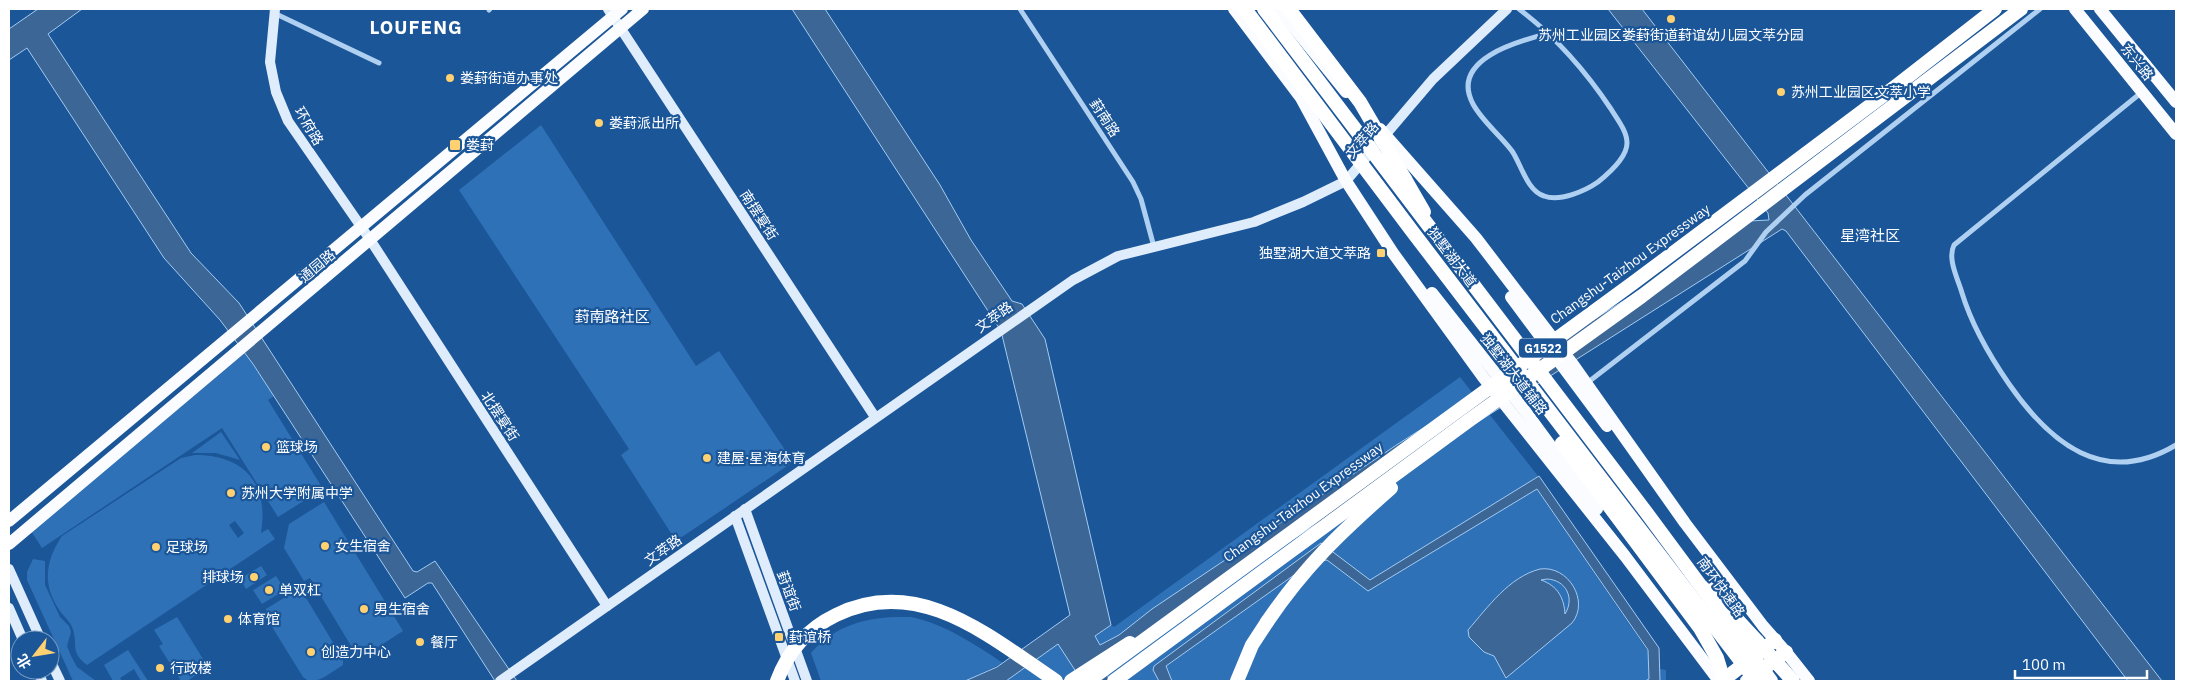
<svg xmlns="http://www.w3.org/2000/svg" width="2185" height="690" font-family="'IBM Plex Sans','Noto Sans SC',sans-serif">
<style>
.green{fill:#2f71b6;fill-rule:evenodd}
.water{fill:#3b6696;stroke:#a3cbf2;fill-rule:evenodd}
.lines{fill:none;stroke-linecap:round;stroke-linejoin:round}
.street{stroke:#b0d0f1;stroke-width:5}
.secondary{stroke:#deecfb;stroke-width:10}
.primary{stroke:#fafcff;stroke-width:12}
.highway{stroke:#fff;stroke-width:14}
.highway-bridge{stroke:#fff;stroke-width:14}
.poi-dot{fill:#ffd170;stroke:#1b5699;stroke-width:2}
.labels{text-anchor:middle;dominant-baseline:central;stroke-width:4.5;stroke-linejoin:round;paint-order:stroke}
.shield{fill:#1b5699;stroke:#bbcce0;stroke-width:1}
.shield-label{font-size:12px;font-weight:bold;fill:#fff}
.poi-label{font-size:14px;fill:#fff;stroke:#1b5699;text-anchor:start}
.street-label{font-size:14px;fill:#fff;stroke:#1b5699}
.neighbourhood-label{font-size:15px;fill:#fff;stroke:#1b5699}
.district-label{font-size:19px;font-weight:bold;letter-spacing:1px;fill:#fff;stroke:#1b5699}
</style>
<rect width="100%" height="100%" fill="#1b5699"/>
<!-- green -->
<g class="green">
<polygon points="541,125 696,366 719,351 793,462 676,541 621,455 629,449 459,190"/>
<polygon points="245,353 274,396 268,400 323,489 278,517 222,428 42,548 31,531"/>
<polygon points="1460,377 1538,476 1531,481 1660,669 1666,670 1666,681 1109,681 1095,636 1111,625 1114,627"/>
<polygon points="221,432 240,460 216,453 192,453"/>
<path d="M195,455c50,0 74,29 66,78l7,-4 7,10 -188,126c-18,-13 -8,-21 -15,-38 -3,-7 -10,-12 -14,-19 -16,-25 -12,-48 4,-72l119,-78zM235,521l9,12 -6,5 -9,-13z"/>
<polygon points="324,502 403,631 359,659 310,578 304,581 284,548 289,524"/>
<polygon points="33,559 45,561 45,585 60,617 69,626 71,632 67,646 71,656 77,667 96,681 73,681 27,580 27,572"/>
<polygon points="261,566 267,575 246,589 240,579"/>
<polygon points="276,576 285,590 262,604 253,590"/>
<path d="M300,588l43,71v6c-12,7 -28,23 -40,12l-37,-60v-8z"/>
<polygon points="177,617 208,667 187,681 181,681 159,646 163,644 154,630"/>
<path d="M911,617c34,7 63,27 92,46l-38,18h-144l-10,-28c26,-31 62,-37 100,-36z"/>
<polygon points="1058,643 1082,681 1006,681"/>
<polygon points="128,650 148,681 141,681 134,669 120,678 122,681 113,681 104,665"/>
</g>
<!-- water -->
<g class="water">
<polygon points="38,9 82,9 48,34 191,253 239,303 413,571 417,572 435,561 517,681 495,681 432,583 428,583 405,598 253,364 220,320 164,258 27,48 9,60 9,29"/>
<polygon points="792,9 825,9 940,185 971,240 1012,301 1022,304 1045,339 1111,625 1095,636 1100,645 1119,635 1152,609 1398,444 1749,221 1769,220 1768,213 1608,9 1642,9 2162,681 2128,681 1786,231 1782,229 1104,659 1109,681 1082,681 1058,644 1006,681 965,681 997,667 1070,615 1001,331"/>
<polygon points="1539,476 1659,648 1660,681 1645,681 1649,679 1648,650 1537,489 1368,591 1327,560 1311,563 1166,666 1172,681 1159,681 1153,670 1154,666 1321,543 1370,580"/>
<path d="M1540,569c28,-4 50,32 32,54l-66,55 -12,-22 -10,-4 -15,-15 -1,-7c20,-23 41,-53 72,-61zM1547,579c19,1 28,19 18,35 -1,-16 -7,-28 -24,-34z"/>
</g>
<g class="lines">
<!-- street -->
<g class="street">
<polyline points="1020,9 1133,182 1141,199 1154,247"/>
<path d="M1519,9c37,28 66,61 92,100 6,10 16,22 16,34 0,14 -19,31 -29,39 -13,9 -38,20 -54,14 -17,-5 -23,-32 -32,-45 -12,-16 -30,-30 -39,-47 -24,-45 46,-63 76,-71"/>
<polyline points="489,10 490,9"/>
<polyline points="274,13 379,63"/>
<path d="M2142,92l-188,153c-7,14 4,34 8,48 10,33 27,62 47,91 41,59 95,104 167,61"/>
<polyline points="1587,383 1745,261 1766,232 1805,195 2040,9"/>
</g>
<!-- secondary -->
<g class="secondary">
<polyline points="275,9 270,62 276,92 288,121 371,241 607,606"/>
<polyline points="608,9 875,417"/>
<polyline points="745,509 807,681"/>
<polyline points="735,516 795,681"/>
<polyline points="9,569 41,640"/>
<polyline points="9,608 23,640"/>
<polyline points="50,660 60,681"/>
<polyline points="37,670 42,681"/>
<polyline points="500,681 1073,280 1118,256 1254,222 1303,202 1346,181 1433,79 1507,9"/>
</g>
<!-- primary -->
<g class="primary">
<polyline points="1234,9 1301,98 1346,181 1393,253 1483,377 1625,556 1719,681"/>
<polyline points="1279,9 1346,92"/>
<polyline points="2075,9 2176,134"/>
<polyline points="2100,9 2176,102"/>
<polyline points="1380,129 1476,238 1574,366 1685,523 1763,626 1786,652 1809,681"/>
<polyline points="1432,293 1525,411 1597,509"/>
<polyline points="1511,297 1607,426"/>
<polyline points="9,521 622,9"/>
<polyline points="9,544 643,9"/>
</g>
<!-- highway -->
<g class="highway">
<polyline points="1405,179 1424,212"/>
<polyline points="1708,588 1757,641"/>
<polyline points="1071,681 1130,643"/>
<polyline points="1237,681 1252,645 1267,622"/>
<polyline points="1722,681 1775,640"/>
<polyline points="1747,681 1786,652"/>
</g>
<!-- highway-bridge -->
<g class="highway-bridge">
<polyline points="1245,9 1415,235 1756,681"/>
<polyline points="1264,9 1646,512 1771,681"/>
<polyline points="1289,9 1360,102 1405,179"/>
<polyline points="1562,443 1700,628 1717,658 1724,681"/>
<path d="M1267,622c38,-56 74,-90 124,-134"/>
<polyline points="1757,641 1793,681"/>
<path d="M777,681c11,-30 30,-52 59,-66 83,-41 154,22 220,66"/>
<polyline points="1088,681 1633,283 1896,86 1995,9"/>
<polyline points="1114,681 1468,421 1642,296 2021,9"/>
</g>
</g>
<!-- markers -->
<g class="poi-dot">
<circle cx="1671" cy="19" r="5"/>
<circle cx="450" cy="78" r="5"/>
<circle cx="1781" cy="92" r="5"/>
<circle cx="599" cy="123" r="5"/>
<rect x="449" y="139" width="12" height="12" rx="2.5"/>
<rect x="1376" y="248" width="10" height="10" rx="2.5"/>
<circle cx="266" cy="447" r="5"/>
<circle cx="707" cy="458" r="5"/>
<circle cx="231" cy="493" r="5"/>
<circle cx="325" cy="546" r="5"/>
<circle cx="156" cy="547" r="5"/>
<circle cx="254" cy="577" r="5"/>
<circle cx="269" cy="590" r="5"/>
<circle cx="364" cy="609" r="5"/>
<circle cx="228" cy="619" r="5"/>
<rect x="774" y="632" width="10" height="10" rx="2.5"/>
<circle cx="420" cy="642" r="5"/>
<circle cx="311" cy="652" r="5"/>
<circle cx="160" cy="668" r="5"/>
</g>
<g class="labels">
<!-- shield labels -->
<rect class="shield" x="1519" y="338.5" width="48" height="19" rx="4"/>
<g class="shield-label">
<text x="1543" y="348">G1522</text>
</g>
<!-- poi labels -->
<g class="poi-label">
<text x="1671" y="35" text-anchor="middle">苏州工业园区娄葑街道葑谊幼儿园文萃分园</text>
<text x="460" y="78">娄葑街道办事处</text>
<text x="1791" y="92">苏州工业园区文萃小学</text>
<text x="609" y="123">娄葑派出所</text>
<text x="466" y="145">娄葑</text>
<text x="1371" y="253" text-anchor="end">独墅湖大道文萃路</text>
<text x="276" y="447">篮球场</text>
<text x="717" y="458">建屋·星海体育</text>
<text x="241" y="493">苏州大学附属中学</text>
<text x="335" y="546">女生宿舍</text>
<text x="166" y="547">足球场</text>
<text x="244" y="577" text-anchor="end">排球场</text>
<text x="279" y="590">单双杠</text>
<text x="374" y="609">男生宿舍</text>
<text x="238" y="619">体育馆</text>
<text x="789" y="637">葑谊桥</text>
<text x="430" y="642">餐厅</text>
<text x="321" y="652">创造力中心</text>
<text x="170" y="668">行政楼</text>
</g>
<!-- street labels -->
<g class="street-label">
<text transform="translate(2137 62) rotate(51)">东兴路</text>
<text transform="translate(1105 118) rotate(57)">葑南路</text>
<text transform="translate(309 126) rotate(59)">环府路</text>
<text transform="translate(1362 140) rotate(-50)">文萃路</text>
<text transform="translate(759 215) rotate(57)">南摆宴街</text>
<text transform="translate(1452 257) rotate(53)">独墅湖大道</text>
<text transform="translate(1630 264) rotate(-36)">Changshu-Taizhou Expressway</text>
<text transform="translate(317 266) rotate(-40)">通园路</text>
<text transform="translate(994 317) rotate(-35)">文萃路</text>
<text transform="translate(1514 374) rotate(52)">独墅湖大道辅路</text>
<text transform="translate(500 416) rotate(57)">北摆宴街</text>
<text transform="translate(1303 502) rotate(-36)">Changshu-Taizhou Expressway</text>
<text transform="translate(663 550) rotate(-35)">文萃路</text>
<text transform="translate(1721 587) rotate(54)">南环快速路</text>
<text transform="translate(789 591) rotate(70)">葑谊街</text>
</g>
<!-- neighbourhood labels -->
<g class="neighbourhood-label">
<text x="1870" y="235">星湾社区</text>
<text x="612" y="316">葑南路社区</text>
</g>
<!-- district labels -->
<g class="district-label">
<text x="416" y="27">LOUFENG</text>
</g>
</g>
<!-- border -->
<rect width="2185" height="690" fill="none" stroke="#ffffff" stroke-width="20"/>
<!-- north arrow -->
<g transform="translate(35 655) rotate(239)"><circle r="24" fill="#1b5699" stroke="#769ac2"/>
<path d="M0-4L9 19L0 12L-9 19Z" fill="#ffd170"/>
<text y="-8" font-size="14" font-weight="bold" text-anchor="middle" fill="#ffffff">北</text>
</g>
<!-- scale -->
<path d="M2015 670v8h132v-8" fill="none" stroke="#ffffff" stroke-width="2.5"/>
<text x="2022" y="670" font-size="15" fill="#ffffff" stroke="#1b5699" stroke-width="4" paint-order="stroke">100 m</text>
</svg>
